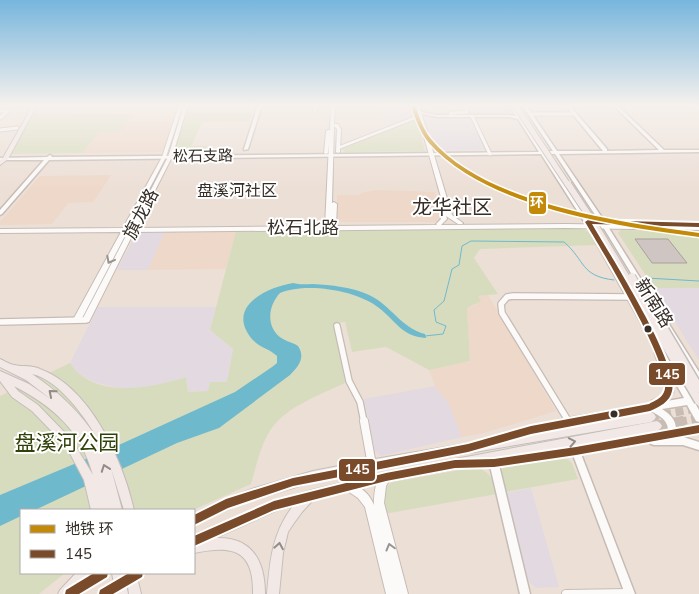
<svg xmlns="http://www.w3.org/2000/svg" width="699" height="594" font-family="'Nunito Sans','Noto Sans SC',sans-serif">
<style>
.commercial{fill:#e3dae1}
.built{fill:#eed8c9}
.green{fill:#d8dcbe}
.water{fill:#6fb9cd}
.lines{fill:none;stroke-linecap:round;stroke-linejoin:round}
.stream{stroke:#6fb9cd;stroke-width:1}
.building{fill:#cfc6c4;stroke:#a89f9d}
.primary-tunnel-far1{stroke:#c8bcb3;stroke-width:8;stroke-dasharray:8 4.5;stroke-linecap:butt}
.primary-tunnel{stroke:#c8bcb3;stroke-width:11;stroke-dasharray:11 5.5;stroke-linecap:butt}
.pedestrian-casing{stroke:#c6bcb5;stroke-width:4.5}
.minor-far2-casing{stroke:#c6bcb5;stroke-width:5}
.minor-far1-casing{stroke:#c6bcb5;stroke-width:8}
.minor-casing{stroke:#c6bcb5;stroke-width:10}
.tertiary-casing{stroke:#c6bcb5;stroke-width:3}
.secondary-casing{stroke:#c6bcb5;stroke-width:2}
.primary-casing{stroke:#c4beba;stroke-width:2}
.pedestrian{stroke:#fcfaf9;stroke-width:2.5}
.minor-far2{stroke:#fcfaf9;stroke-width:3}
.minor-far1{stroke:#fcfaf9;stroke-width:5.5}
.minor{stroke:#fcfaf9;stroke-width:8}
.tertiary{fill:#fcfaf9;fill-rule:evenodd}
.secondary{fill:#fcfaf9;fill-rule:evenodd}
.primary{fill:#f2e9e6;fill-rule:evenodd}
.primary-bridge-far3-casing{stroke:#c4beba;stroke-width:7;stroke-linecap:butt}
.primary-bridge-far2-casing{stroke:#c4beba;stroke-width:8;stroke-linecap:butt}
.primary-bridge-far1-casing{stroke:#c4beba;stroke-width:11;stroke-linecap:butt}
.primary-bridge-casing{stroke:#c4beba;stroke-width:13;stroke-linecap:butt}
.primary-bridge-far3{stroke:#f2e9e6;stroke-width:5}
.primary-bridge-far2{stroke:#f2e9e6;stroke-width:6}
.primary-bridge-far1{stroke:#f2e9e6;stroke-width:8}
.primary-bridge{stroke:#f2e9e6;stroke-width:11}
.bus-1-casing{stroke:#fff;stroke-width:4}
.bus-1{fill:#7a4b2a;fill-rule:evenodd}
.metro-1-casing{stroke:#fff;stroke-width:3}
.metro-1{fill:#c38a0a;fill-rule:evenodd}
.oneway{stroke:#999490}
.oneway2{stroke:#948c86}
.bus-dot{fill:#362e27;stroke:#fff;stroke-width:2}
.labels{text-anchor:middle;dominant-baseline:central;stroke-width:4;stroke-linejoin:round;paint-order:stroke}
.far-street-label{font-size:15px;fill:#362e27;stroke:#fff}
.far-quarter-label{font-size:16px;fill:#362e27;stroke:#fff}
.street-label{font-size:18px;fill:#362e27;stroke:#fff}
.quarter-label{font-size:20px;fill:#362e27;stroke:#fff}
.near-park-label{font-size:21px;fill:#314208;stroke:#fff}
.line-badge{stroke:#fff;stroke-width:2}
.badge-label{font-size:14px;text-anchor:middle;font-weight:bold;fill:#fff}
</style>
<rect width="100%" height="100%" fill="#ecdfd6"/>
<!-- commercial -->
<g class="commercial">
<polygon points="37,105 81,105 72,114 32,114"/>
<polygon points="338,105 413,105 416,116 393,124 384,118 381,105"/>
<polygon points="463,105 508,105 511,110 506,115 467,115"/>
<polygon points="528,105 565,105 572,112 537,113"/>
<polygon points="471,117 487,150 433,150 425,121 431,118"/>
<polygon points="137,232 165,232 148,270 117,270"/>
<polygon points="654,288 699,288 699,360"/>
<polygon points="98,307 216,307 210,330 233,349 227,382 210,382 209,391 188,392 186,377 163,384 140,388 118,388 97,383 77,374 70,363"/>
<polygon points="435,386 449,404 462,437 381,456 374,450 364,399"/>
<polygon points="531,488 559,587 536,588 526,579 505,493"/>
</g>
<!-- built -->
<g class="built">
<polygon points="81,105 177,105 163,152 82,153 99,132 119,132 132,114 72,114"/>
<polygon points="111,175 93,202 68,203 52,224 0,225 0,222 40,176"/>
<polygon points="376,190 435,192 442,217 436,222 342,222 337,218 337,195 360,195 361,193"/>
<polygon points="236,231 226,269 148,270 165,232"/>
<polygon points="488,295 556,411 484,433 462,437 449,404 435,386 429,370 470,361 467,308 475,305 478,296"/>
</g>
<!-- green -->
<g class="green">
<polygon points="189,105 255,105 249,121 202,122 191,146 207,146 204,152 174,152"/>
<polygon points="32,114 133,114 119,132 99,132 82,153 12,154"/>
<polygon points="416,118 425,151 345,152 342,149"/>
<path d="M578,228l12,4 9,13 -119,4 -6,9 24,36 -20,2 3,5 -14,7 3,53 -41,9 -43,-23 -34,5 -7,-30 -11,1 11,60c-27,13 -64,25 -78,53 -8,15 -11,32 -16,48l-58,26h-172v63h44l-26,21h-39v-198l70,-33c24,37 81,25 116,14l2,15 20,-1 2,-9h17l6,-33 -23,-19 26,-99z"/>
<polygon points="621,230 699,232 699,288 654,288 618,233"/>
<polygon points="565,457 572,463 578,479 505,492 500,473 504,466"/>
<path d="M478,468c14,5 15,13 19,26l-113,20c-1,-14 -4,-23 8,-32l73,-13z"/>
</g>
<!-- water -->
<path class="water" d="M293,283c7,2 13,1 20,1 18,1 39,3 56,11 22,10 32,33 56,39l1,4c-25,-2 -29,-16 -47,-30 -22,-18 -73,-26 -99,-15 -13,14 -14,36 3,46 5,3 11,4 15,7 8,12 0,21 -8,29l-71,53 -42,15 -142,67h-14v6l-21,10v-31l110,-46 125,-57 37,-25 5,-4v-7c-7,-7 -19,-9 -26,-18 -25,-32 17,-51 42,-55z"/>
<g class="lines">
<!-- stream -->
<g class="stream">
<polyline points="646,278 699,281"/>
<path d="M425,336l18,-2 3,-8 -10,-4 -2,-12 10,-9 8,-32 7,-4 3,-19 9,-5 93,1c22,19 16,34 50,38"/>
</g>
</g>
<!-- building -->
<polygon class="building" points="635,239 668,239 687,263 652,263"/>
<g class="lines">
<!-- primary-tunnel-far1 -->
<g class="primary-tunnel-far1">
<polyline points="651,417 699,408"/>
<polyline points="679,422 699,418"/>
</g>
<!-- primary-tunnel -->
<polyline class="primary-tunnel" points="657,426 685,421"/>
<defs>
<g id="pedestrian">
<polyline points="315,111 316,105"/>
<polyline points="338,148 417,117"/>
</g>
<g id="minor-far2">
<polyline points="0,111 8,111 0,118"/>
<polyline points="530,114 575,114"/>
<polyline points="450,116 451,113 467,112 465,105"/>
<polyline points="472,116 490,154"/>
<polyline points="0,130 17,128"/>
</g>
<g id="minor-far1">
<polyline points="0,322 86,320"/>
<polyline points="337,326 349,381 360,402 364,422"/>
<polyline points="569,422 502,313 501,304 507,297 513,296 631,297"/>
</g>
<g id="minor">
<polyline points="364,421 372,465"/>
<polyline points="566,594 629,593"/>
</g>
<g id="tertiary">
<polygon points="258,105 262,105 248,149 244,150 244,149"/>
<path d="M509,105h4l31,46h9l-31,-46h4l31,46h46l-38,-46h4l38,44v2l52,-1 -46,-45h4l47,45h35v2l-140,2 48,71 92,147v9l-3,-1 -93,-153 -48,-73h-10l48,72 98,171h5l1,3 -2,3 4,7v12l-3,-1 -9,-16 -25,4c8,5 14,11 14,20l23,-4v8l-22,4h6l16,5v8l-16,-5h-29l-3,-1 -1,-2 -69,12 54,140h-10l-52,-139 -74,10 31,129h-10l-30,-128 -11,1 -3,-1 -1,-3 1,-3 3,-1 97,-12 92,-17c0,-10 -9,-15 -18,-19l-81,15 -62,15 -3,-1 -1,-3 1,-3 3,-1 62,-15 82,-14 1,-3 7,-3 6,-7 -2,-14 -8,-24 2,-2 -70,-125 -46,-72 -492,6 -47,54 -2,1v-5l44,-50h-44v-2l47,-1 3,-2 2,1 -1,1 488,-5 -21,-33 -9,-2h-72l-19,-4 2,-1 17,3h72l7,1zM669,372l15,26 -17,3 6,-9z"/>
</g>
<g id="secondary">
<polygon points="179,105 183,105 166,157 129,228 131,228 168,157 184,105 188,105 172,157 136,228 325,226 329,144 328,153 326,154 324,153 326,131 328,130 330,130 331,105 335,105 334,124 338,124 341,129 340,152 338,153 336,152 337,129 334,126 332,203 334,202 337,204 336,226 437,225 436,224 441,219 439,209 440,208 444,208 415,105 419,105 452,215 463,223 462,224 458,224 446,216 447,219 441,225 565,224 699,226 699,230 565,228 134,232 89,322 83,322 82,320 128,232 127,232 80,322 74,322 73,320 74,318 121,232 0,233 0,229 123,228 162,157"/>
<polygon points="690,105 694,105 699,108 699,111"/>
<path d="M386,472l3,2 2,3 -5,9 -2,17 24,91h-22l-21,-87 -7,-9 -12,-8 -2,-3 2,-3 3,-2c12,5 20,11 25,23 0,-12 1,-27 12,-33z"/>
</g>
<g id="primary">
<polygon points="33,105 37,105 8,159 0,165 0,160 3,158"/>
<path d="M0,359c5,2 9,5 14,6 8,2 18,0 26,4 51,19 83,92 94,141h-10l-13,-42 11,42h-20l-1,-1v1h-10l-7,-30 -18,-34 -34,-35 -20,-14 -12,-16v-10l29,13 23,16 -26,-20 -26,-13zM32,374c26,5 55,45 66,66 -17,-27 -39,-48 -66,-66zM14,386c40,21 67,45 79,89l-21,-35 -34,-35 -20,-14z"/>
<polygon points="651,412 654,414 656,417 654,420 651,422 375,469 313,482 252,500 226,510 194,525 194,514 218,502 252,489 313,471 375,459"/>
<path d="M657,421l3,2 2,3 -2,3 -3,2 -271,51 -73,18 -11,12 -8,11 -6,9 -5,21 -4,41h-12c3,-33 5,-61 26,-88l-18,5 -60,27c37,-2 50,23 50,56h-12c1,-45 -21,-49 -59,-41v-18l80,-34 38,-11 74,-18z"/>
<polygon points="76,573 90,573 89,575 92,573 109,573 107,577 81,594 58,594 60,590"/>
<polygon points="112,573 124,573 128,594 116,594"/>
<polygon points="126,573 136,573 141,594 129,594"/>
</g>
</defs>
<!-- pedestrian casing -->
<use href="#pedestrian" class="pedestrian-casing"/>
<!-- minor-far2 casing -->
<use href="#minor-far2" class="minor-far2-casing"/>
<!-- minor-far1 casing -->
<use href="#minor-far1" class="minor-far1-casing"/>
<!-- minor casing -->
<use href="#minor" class="minor-casing"/>
<!-- tertiary casing -->
<use href="#tertiary" class="tertiary-casing"/>
<!-- secondary casing -->
<use href="#secondary" class="secondary-casing"/>
<!-- primary casing -->
<use href="#primary" class="primary-casing"/>
<!-- pedestrian -->
<use href="#pedestrian" class="pedestrian"/>
<!-- minor-far2 -->
<use href="#minor-far2" class="minor-far2"/>
<!-- minor-far1 -->
<use href="#minor-far1" class="minor-far1"/>
<!-- minor -->
<use href="#minor" class="minor"/>
<!-- tertiary -->
<use href="#tertiary" class="tertiary"/>
<!-- secondary -->
<use href="#secondary" class="secondary"/>
<!-- primary -->
<use href="#primary" class="primary"/>
<defs>
<polyline id="primary-bridge-far3" points="515,105 568,185"/>
<g id="primary-bridge-far2">
<polyline points="568,184 597,228 633,288"/>
<polyline points="632,276 639,288"/>
</g>
<g id="primary-bridge-far1">
<polyline points="632,287 699,401"/>
<polyline points="639,287 699,388"/>
</g>
<polyline id="primary-bridge" points="104,594 138,573"/>
</defs>
<!-- primary-bridge-far3 casing -->
<use href="#primary-bridge-far3" class="primary-bridge-far3-casing"/>
<!-- primary-bridge-far2 casing -->
<use href="#primary-bridge-far2" class="primary-bridge-far2-casing"/>
<!-- primary-bridge-far1 casing -->
<use href="#primary-bridge-far1" class="primary-bridge-far1-casing"/>
<!-- primary-bridge casing -->
<use href="#primary-bridge" class="primary-bridge-casing"/>
<!-- primary-bridge-far3 -->
<use href="#primary-bridge-far3" class="primary-bridge-far3"/>
<!-- primary-bridge-far2 -->
<use href="#primary-bridge-far2" class="primary-bridge-far2"/>
<!-- primary-bridge-far1 -->
<use href="#primary-bridge-far1" class="primary-bridge-far1"/>
<!-- primary-bridge -->
<use href="#primary-bridge" class="primary-bridge"/>
<defs>
<g id="bus-1">
<path d="M588,220l111,3v4l-107,-3c17,29 87,139 80,167 -2,11 -13,16 -22,20l-119,23 -63,18 -175,34 -65,22 -34,17v-10l32,-16 67,-21 175,-34 63,-18 118,-22c5,-3 13,-6 15,-12 11,-22 -64,-145 -79,-170z"/>
<polygon points="699,425 699,433 576,455 494,467 455,468 386,481 274,510 194,546 194,536 274,501 386,473 455,460 494,459 576,447"/>
<polygon points="94,573 108,573 107,577 79,594 65,594 66,590"/>
<polygon points="129,573 143,573 142,577 113,594 99,594 100,590"/>
</g>
</defs>
<!-- bus-1 casing -->
<use href="#bus-1" class="bus-1-casing"/>
<!-- bus-1 -->
<use href="#bus-1" class="bus-1"/>
<defs>
<path id="metro-1" d="M411,105h4c4,12 8,24 16,34 54,65 189,83 268,94v4c-83,-11 -212,-29 -270,-94 -9,-11 -14,-25 -18,-38z"/>
</defs>
<!-- metro-1 casing -->
<use href="#metro-1" class="metro-1-casing"/>
<!-- metro-1 -->
<use href="#metro-1" class="metro-1"/>
</g>
<!-- one-way arrows -->
<defs><path id="oneway-chevron" d="M-2-3.5L2.5 0L-2 3.5" fill="none" stroke-width="1.6" stroke-linecap="round" stroke-linejoin="round" transform="scale(1.25)"/></defs>
<g class="oneway">
<use href="#oneway-chevron" transform="translate(110 260) rotate(118)"/>
<use href="#oneway-chevron" transform="translate(390 547) rotate(-105)"/>
</g>
<g class="oneway2">
<use href="#oneway-chevron" transform="translate(52 393) rotate(-140)"/>
<use href="#oneway-chevron" transform="translate(572 442) rotate(-11)"/>
<use href="#oneway-chevron" transform="translate(105 468) rotate(-110)"/>
<use href="#oneway-chevron" transform="translate(279 546) rotate(-80)"/>
</g>
<!-- sky -->
<linearGradient id="sky" x2="0" y2="1"><stop stop-color="#77b6dd"/><stop offset="0.56" stop-color="#f6f1ed"/><stop offset="1" stop-color="#f6f1ed" stop-opacity="0"/></linearGradient>
<rect width="699" height="188" fill="url(#sky)"/>
<!-- markers -->
<g class="bus-dot">
<circle cx="648" cy="329" r="4.5"/>
<circle cx="614" cy="414" r="4.5"/>
</g>
<g class="labels">
<!-- far-street labels -->
<g class="far-street-label">
<text transform="translate(203 156) rotate(-1)">松石支路</text>
</g>
<!-- far-quarter labels -->
<g class="far-quarter-label">
<text x="237" y="191">盘溪河社区</text>
</g>
<!-- street labels -->
<g class="street-label">
<text transform="translate(141 214) rotate(-63)">旗龙路</text>
<text x="303" y="228">松石北路</text>
<text transform="translate(654 303) rotate(58)">新南路</text>
</g>
<!-- quarter labels -->
<g class="quarter-label">
<text x="452" y="207">龙华社区</text>
</g>
<!-- near-park labels -->
<g class="near-park-label">
<text x="67" y="443">盘溪河公园</text>
</g>
</g>
<g class="line-badge">
<rect x="528" y="191" width="19" height="24" rx="5" fill="#c38a0a"/>
<rect x="648" y="362" width="38" height="24" rx="5" fill="#7a4b2a"/>
<rect x="338" y="458" width="38" height="24" rx="5" fill="#7a4b2a"/>
</g>
<g class="badge-label">
<text x="537" y="207">环</text>
<text x="667" y="379">145</text>
<text x="357" y="474">145</text>
</g>
<!-- legend -->
<rect x="20" y="509" width="175" height="65" fill="#ffffff" stroke="#afaba9"/>
<rect x="30" y="525" width="25" height="8" fill="#c38a0a" stroke="#afaba9"/>
<text x="65" y="534" font-size="15" fill="#362e27">地铁 环</text>
<rect x="30" y="550" width="25" height="8" fill="#7a4b2a" stroke="#afaba9"/>
<text x="65" y="559" font-size="15" fill="#362e27">145</text>
</svg>
